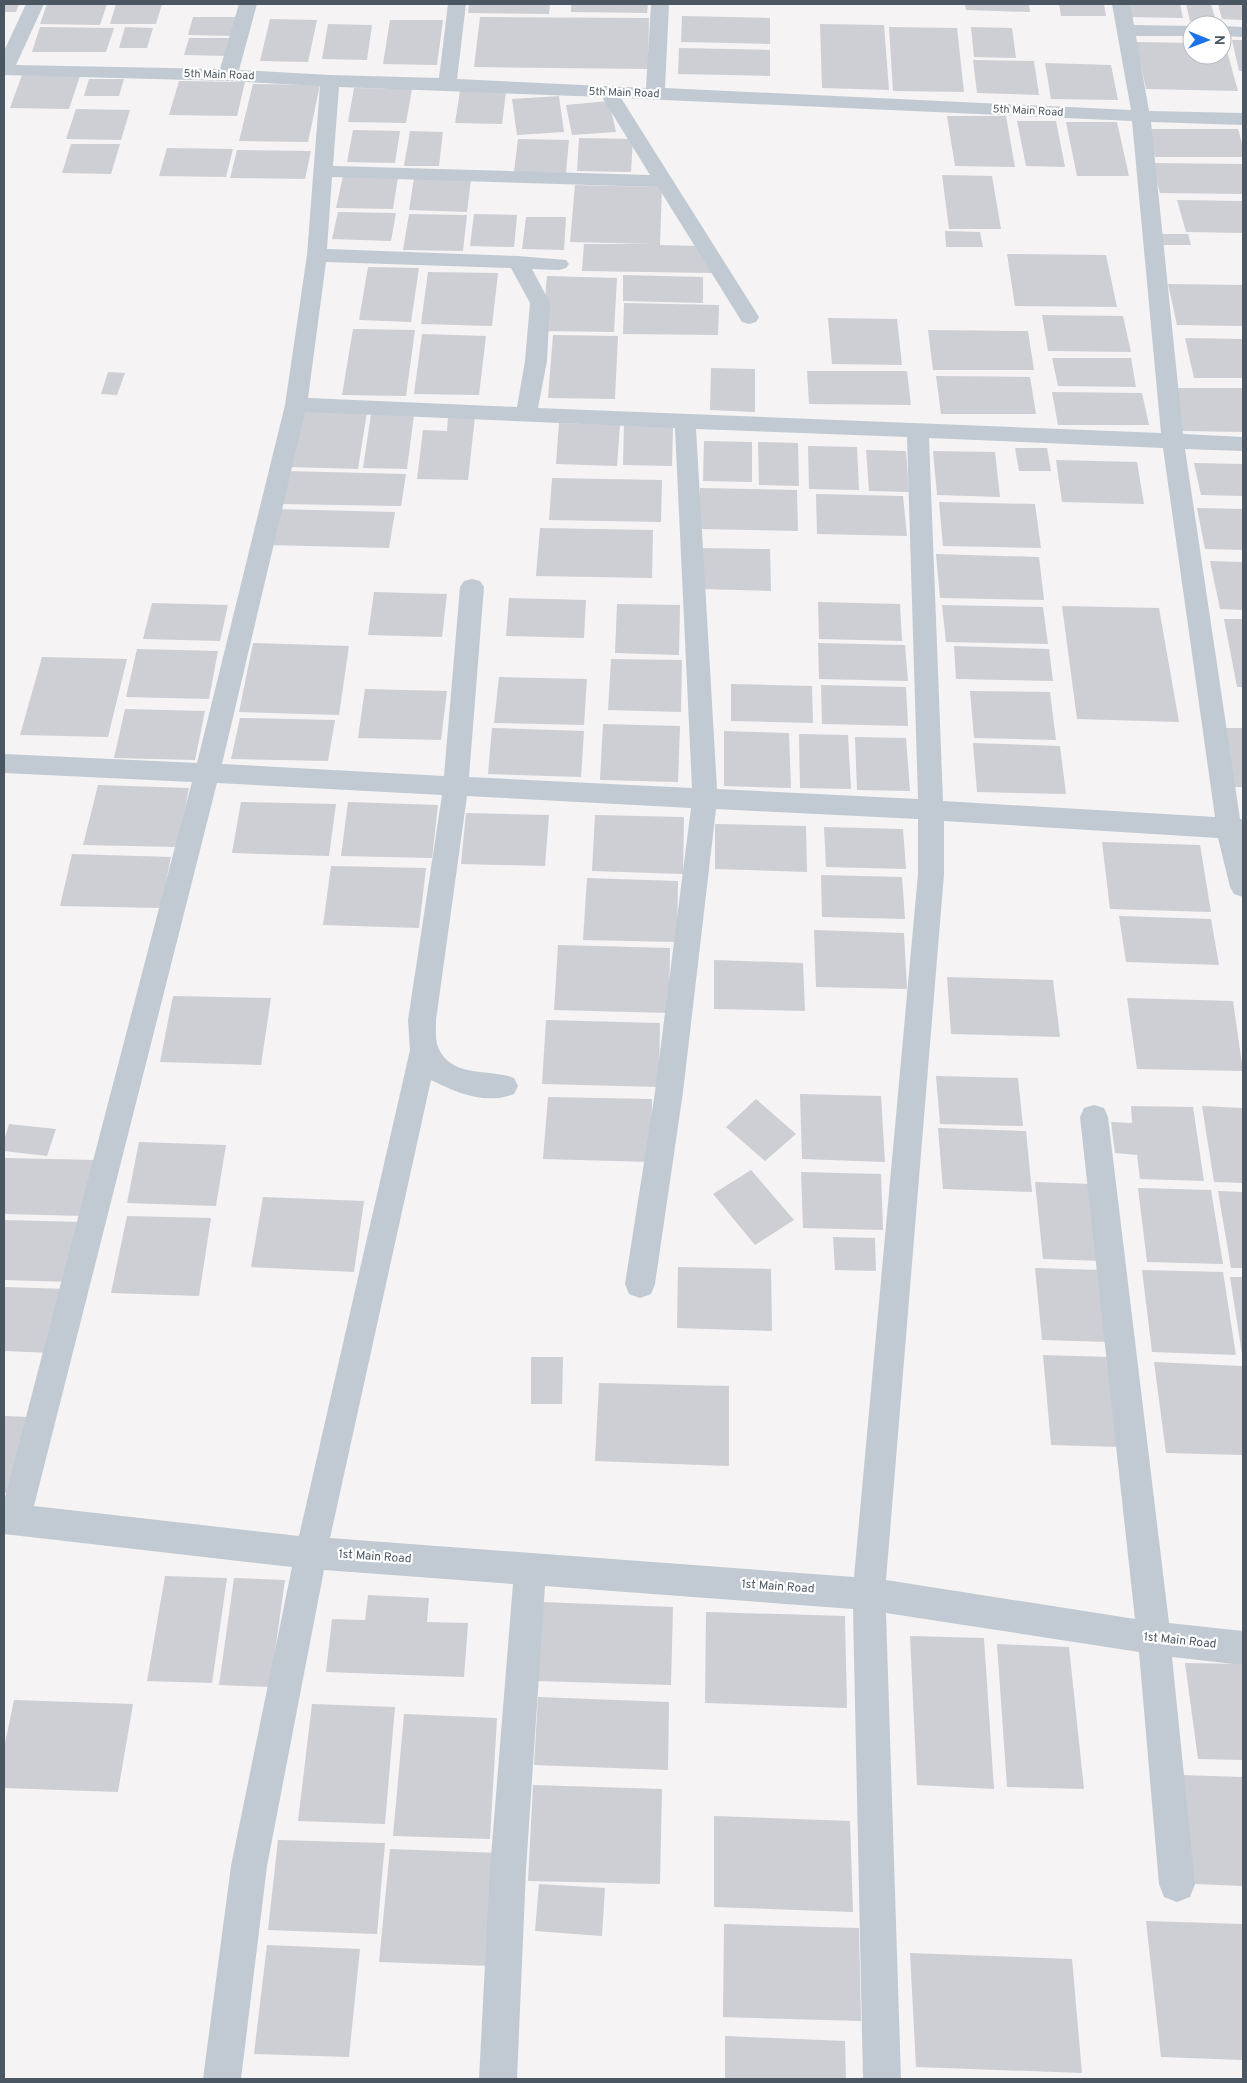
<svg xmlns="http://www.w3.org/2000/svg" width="1247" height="2083" font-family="Overpass,sans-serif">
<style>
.building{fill:#cdcfd5}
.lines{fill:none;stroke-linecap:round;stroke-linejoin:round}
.minor{fill:#c1cad2;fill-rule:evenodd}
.labels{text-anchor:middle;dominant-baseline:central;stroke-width:4.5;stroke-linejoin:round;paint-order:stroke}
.far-street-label{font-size:11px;fill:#4a5661;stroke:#fff}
.street-label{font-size:12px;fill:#4a5661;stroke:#fff}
</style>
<rect width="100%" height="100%" fill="#f5f3f3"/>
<!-- building -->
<g class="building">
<polygon points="4,4 19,4 16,12 4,12"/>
<polygon points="47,4 107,4 100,25 40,24"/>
<polygon points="116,4 162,4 156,24 110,24"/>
<polygon points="469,4 550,4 549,14 468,13"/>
<polygon points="571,4 648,4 647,13 571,12"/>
<polygon points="965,4 1029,4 1030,12 966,10"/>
<polygon points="1059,4 1104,4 1106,16 1061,16"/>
<polygon points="1125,4 1180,4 1183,18 1127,17"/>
<polygon points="1186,4 1211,4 1216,21 1190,21"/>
<polygon points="1218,4 1243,4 1243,20 1222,19"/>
<polygon points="682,16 770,18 770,44 681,42"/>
<polygon points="193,17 239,17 234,36 188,35"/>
<polygon points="480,17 649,18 648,69 474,67"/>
<polygon points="270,19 317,20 308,62 260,61"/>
<polygon points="390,20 443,20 437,65 383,64"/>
<polygon points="328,24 372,25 367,60 322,59"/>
<polygon points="820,24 884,25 889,90 822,88"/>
<polygon points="40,27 114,28 106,52 32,52"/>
<polygon points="125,27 153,28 147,48 119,48"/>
<polygon points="889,27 957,28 964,92 893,91"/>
<polygon points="971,27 1012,28 1016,58 974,57"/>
<polygon points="189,38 234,38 230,56 184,55"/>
<polygon points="1232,40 1243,40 1243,71 1239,71"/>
<polygon points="1136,42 1192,43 1192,55 1222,55 1222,44 1225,44 1238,91 1146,89"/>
<polygon points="679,48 770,50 770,76 678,74"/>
<polygon points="973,60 1034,61 1039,95 977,93"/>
<polygon points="1045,63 1111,65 1118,100 1051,99"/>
<polygon points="22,75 80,76 69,109 10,108"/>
<polygon points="89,79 124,79 119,96 84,96"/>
<polygon points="179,81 245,82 237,116 169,115"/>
<polygon points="253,84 320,85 308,142 239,141"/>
<polygon points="354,88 412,89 406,123 348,122"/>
<polygon points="460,91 506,92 502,124 455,123"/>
<polygon points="559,96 564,132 517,135 512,99"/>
<polygon points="609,101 616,132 572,135 566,105"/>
<polygon points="76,109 130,110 121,140 66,139"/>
<polygon points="947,116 1006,116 1015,167 955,166"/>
<polygon points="1017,121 1056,121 1065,167 1026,166"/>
<polygon points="1066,122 1117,122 1129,176 1077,176"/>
<polygon points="1149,129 1238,129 1243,147 1243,157 1155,157"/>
<polygon points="353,130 400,131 395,163 347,162"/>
<polygon points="410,131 443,132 439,166 404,166"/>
<polygon points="579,138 633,139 631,172 577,171"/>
<polygon points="518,139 569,140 566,173 514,172"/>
<polygon points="71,144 120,144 111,174 62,173"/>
<polygon points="167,148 233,149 226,177 159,176"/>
<polygon points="237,150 311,151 305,179 230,178"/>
<polygon points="1152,163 1243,164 1243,194 1160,193"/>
<polygon points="942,175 992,176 1001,229 949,229"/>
<polygon points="343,176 398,177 393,209 336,208"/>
<polygon points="414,178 471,180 467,212 409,210"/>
<polygon points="575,185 662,187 660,245 700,246 712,273 582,271 584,244 649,244 570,242"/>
<polygon points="1177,200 1243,201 1243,233 1186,232"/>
<polygon points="338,212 396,213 391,241 332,239"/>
<polygon points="409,214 467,215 463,251 403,250"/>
<polygon points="474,214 517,215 514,247 470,246"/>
<polygon points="526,217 566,217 564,250 522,249"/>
<polygon points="945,231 980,232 983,247 946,247"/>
<polygon points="1161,234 1188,234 1191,245 1163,245"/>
<polygon points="1007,254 1106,255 1117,307 1015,306"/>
<polygon points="368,267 419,268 411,322 359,320"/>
<polygon points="428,272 498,273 492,326 421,324"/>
<polygon points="623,275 703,277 703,303 623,301"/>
<polygon points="547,276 617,278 614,332 542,331"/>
<polygon points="1168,284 1243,285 1243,326 1177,325"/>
<polygon points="624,303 719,305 718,335 623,334"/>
<polygon points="1042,315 1123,316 1131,352 1048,351"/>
<polygon points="828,318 897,319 902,365 832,364"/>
<polygon points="353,329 415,330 406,396 342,395"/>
<polygon points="928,330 1028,331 1034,370 933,370"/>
<polygon points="422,334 486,336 479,395 414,394"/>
<polygon points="553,335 618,336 615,399 548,398"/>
<polygon points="1185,338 1243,339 1243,378 1194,378"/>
<polygon points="1052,358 1131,358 1136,387 1058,386"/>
<polygon points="711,368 755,369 755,412 710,410"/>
<polygon points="807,371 907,371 911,405 809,404"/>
<polygon points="108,372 125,373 117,395 101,394"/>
<polygon points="936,376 1030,377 1036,414 941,414"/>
<polygon points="1172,388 1243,388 1243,432 1182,431"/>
<polygon points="1052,392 1142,393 1149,425 1058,425"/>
<polygon points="299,410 367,412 358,469 288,467"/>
<polygon points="371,414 414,415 407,469 363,468"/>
<polygon points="448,417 475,417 468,480 417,479 423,430 447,431"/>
<polygon points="559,423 620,425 617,466 556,464"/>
<polygon points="624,425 673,426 672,466 623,465"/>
<polygon points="704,441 752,442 752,482 703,481"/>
<polygon points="758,442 798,443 799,486 759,485"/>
<polygon points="808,446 857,447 859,490 809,489"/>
<polygon points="1015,448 1047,448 1051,471 1019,471"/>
<polygon points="866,450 906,451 909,492 869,491"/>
<polygon points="933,451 995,452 1000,497 937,495"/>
<polygon points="1056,460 1137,462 1144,504 1062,502"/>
<polygon points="1194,463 1243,464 1243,496 1201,495"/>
<polygon points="286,471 406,474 401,506 280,504"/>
<polygon points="552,478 662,480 661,522 549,520"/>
<polygon points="700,488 797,490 798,531 700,529"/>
<polygon points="816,494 903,496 907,536 817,534"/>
<polygon points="939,502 1035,504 1041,548 943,546"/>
<polygon points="1197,508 1243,509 1243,550 1205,549"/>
<polygon points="274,509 395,512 389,548 267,545"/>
<polygon points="540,528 653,530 652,578 536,576"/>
<polygon points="701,548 770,549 771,591 701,589"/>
<polygon points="936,554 1039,557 1044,600 940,598"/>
<polygon points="1210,561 1243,562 1243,610 1220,609"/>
<polygon points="374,592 447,594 442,637 368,635"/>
<polygon points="509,598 586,600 584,638 506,636"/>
<polygon points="818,602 900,604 902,641 819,639"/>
<polygon points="152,603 228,605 220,641 143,639"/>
<polygon points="617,604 680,605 679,655 615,653"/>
<polygon points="942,605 1043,607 1048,644 946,642"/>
<polygon points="1062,606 1159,608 1179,722 1077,719"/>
<polygon points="1224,619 1243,619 1243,687 1237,687"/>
<polygon points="253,643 349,646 339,715 239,712"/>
<polygon points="818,643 905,645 908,681 819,679"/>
<polygon points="954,646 1049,649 1053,681 956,679"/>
<polygon points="137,649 218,651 209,699 126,697"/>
<polygon points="42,657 127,659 108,737 20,735"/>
<polygon points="611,659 682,660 681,712 608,710"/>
<polygon points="499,677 587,679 584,725 494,723"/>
<polygon points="731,684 812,686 813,723 731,721"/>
<polygon points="821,685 906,687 908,726 822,724"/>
<polygon points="365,689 447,691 441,740 358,738"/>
<polygon points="970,691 1050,692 1056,740 974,738"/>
<polygon points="125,709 205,711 195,760 114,758"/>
<polygon points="240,718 335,720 328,761 231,759"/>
<polygon points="603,724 680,726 678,782 600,780"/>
<polygon points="492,728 584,731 581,777 488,774"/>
<polygon points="1223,728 1243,728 1243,787 1234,787"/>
<polygon points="724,731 789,733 791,788 724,786"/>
<polygon points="799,734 848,735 851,789 800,788"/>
<polygon points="855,737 906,738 910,791 857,790"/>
<polygon points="973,743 1060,746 1066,794 977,792"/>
<polygon points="98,785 189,788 178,847 83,845"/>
<polygon points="241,802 336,804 329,856 232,853"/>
<polygon points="348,802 438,805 432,858 341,856"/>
<polygon points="466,813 549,815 545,866 461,864"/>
<polygon points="595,815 684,817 683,874 592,871"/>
<polygon points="715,824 806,826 807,872 715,869"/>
<polygon points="824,827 903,829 906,869 826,867"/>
<polygon points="1102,842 1200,845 1211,912 1110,909"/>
<polygon points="72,854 171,857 161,908 60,906"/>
<polygon points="331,866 426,868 419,928 323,925"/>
<polygon points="821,875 902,877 905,919 822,917"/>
<polygon points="587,878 678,881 677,942 583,940"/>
<polygon points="1119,916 1211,919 1219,965 1126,962"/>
<polygon points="814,930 904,933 907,989 816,987"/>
<polygon points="558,945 670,948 669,1013 554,1010"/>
<polygon points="714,960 803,963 805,1011 714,1009"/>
<polygon points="947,977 1053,980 1060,1037 951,1034"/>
<polygon points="173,996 271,998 261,1065 160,1062"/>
<polygon points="1127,998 1233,1001 1243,1071 1137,1069"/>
<polygon points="546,1020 660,1023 659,1087 542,1084"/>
<polygon points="936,1076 1018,1078 1023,1126 940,1124"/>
<polygon points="800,1094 881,1096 885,1162 802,1159"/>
<polygon points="548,1097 652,1099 651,1162 543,1159"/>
<polygon points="756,1099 796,1134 765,1161 726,1127"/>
<polygon points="1131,1106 1193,1107 1204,1181 1140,1179 1137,1155 1115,1153 1111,1122 1132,1123"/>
<polygon points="1202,1106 1243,1108 1243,1183 1214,1182"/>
<polygon points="9,1124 56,1129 47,1156 4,1151 4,1141"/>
<polygon points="938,1128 1026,1131 1032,1192 943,1189"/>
<polygon points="139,1142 226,1145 216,1206 127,1203"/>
<polygon points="4,1158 97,1160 85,1216 4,1214"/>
<polygon points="751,1170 794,1220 755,1245 713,1194"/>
<polygon points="801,1172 881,1174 883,1230 803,1228"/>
<polygon points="1035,1182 1093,1184 1102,1261 1043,1259"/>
<polygon points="1138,1188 1211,1190 1223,1264 1147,1262"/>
<polygon points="1218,1191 1243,1192 1243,1268 1231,1268"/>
<polygon points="263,1197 364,1201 354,1272 251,1267"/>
<polygon points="127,1216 211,1218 199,1296 111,1293"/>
<polygon points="4,1220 84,1222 71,1282 4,1280"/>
<polygon points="833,1237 875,1238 876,1271 835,1270"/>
<polygon points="678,1267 771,1269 772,1331 677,1328"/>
<polygon points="1035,1268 1101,1270 1110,1342 1042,1340"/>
<polygon points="1142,1270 1223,1272 1236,1355 1152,1352"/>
<polygon points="1230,1277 1243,1277 1243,1354 1242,1354"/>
<polygon points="4,1287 67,1289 52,1353 4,1351"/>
<polygon points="1043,1355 1110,1357 1121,1447 1051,1445"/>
<polygon points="531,1357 563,1357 562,1404 531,1404"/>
<polygon points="1154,1362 1242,1366 1243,1377 1243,1455 1166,1453"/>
<polygon points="599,1383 729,1386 729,1466 595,1461"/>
<polygon points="4,1416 30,1417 14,1493 4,1493"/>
<polygon points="165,1576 227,1578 212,1683 147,1681"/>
<polygon points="234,1578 285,1580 270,1687 219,1685"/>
<polygon points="368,1595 429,1598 427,1622 468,1623 464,1677 326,1672 332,1619 365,1620"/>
<polygon points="541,1602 673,1607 671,1685 537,1681"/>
<polygon points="706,1612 845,1616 847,1708 705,1703"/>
<polygon points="910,1636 984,1638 994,1789 917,1785"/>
<polygon points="997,1644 1069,1647 1084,1789 1007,1787"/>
<polygon points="1185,1663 1243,1664 1243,1760 1198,1759"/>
<polygon points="538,1697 669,1702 668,1770 534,1765"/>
<polygon points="14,1700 133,1704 118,1792 4,1788 4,1748"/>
<polygon points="312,1704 395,1707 385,1824 298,1821"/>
<polygon points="404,1714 497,1718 490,1839 393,1836"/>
<polygon points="1180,1775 1243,1777 1243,1886 1194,1884"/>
<polygon points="533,1785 662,1789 660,1884 528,1881"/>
<polygon points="714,1816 850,1821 853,1912 714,1907"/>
<polygon points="278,1840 385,1843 377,1934 268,1930"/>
<polygon points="390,1849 499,1853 491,1966 379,1962"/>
<polygon points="539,1884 605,1888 602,1936 535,1931"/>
<polygon points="1146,1921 1243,1924 1243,2060 1161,2057"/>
<polygon points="724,1924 859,1928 861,2021 723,2017"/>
<polygon points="267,1945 360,1949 349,2057 254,2054"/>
<polygon points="910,1953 1072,1959 1082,2073 916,2067"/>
<polygon points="725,2036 845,2041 846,2079 725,2079"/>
</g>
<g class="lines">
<!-- minor -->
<g class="minor">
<path d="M26,4h18l-28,61 204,4 19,-65h18l-18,66 91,5 109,3 9,-74h18l-9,75 189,9 5,-84h18l-4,84 466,22 -19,-106h18l4,21 58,1v10h-56l13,75 94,2v12l-92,-3 32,312 60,3v14l-58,-2 55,370h3v78l-9,-3 -4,-7 -12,-49 -274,-17v53l-58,706 249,39 -55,-502 4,-9 10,-3 10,3 4,9 61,506 74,8v34l-71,-8 23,227 -5,13 -13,5 -13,-5 -5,-13 -20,-232 -253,-39 15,466h-38l-10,-470 -308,-23 -19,283 -9,210h-38l11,-210 23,-285 -189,-14 -57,296 -26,213h-38l28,-213 61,-299 -288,-33v-33l188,-719 -188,-9v-19l193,9 88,-358 22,-150 13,-169 -92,-5 -224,-6v-24zM339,87l263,10 48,78 -317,-9zM621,98l511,23 29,312 -623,-25 9,-47 3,-58 -18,-34 27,1 7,-2 3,-4 -3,-4 -48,-4 -191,-7 5,-72 326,10 84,135 7,2 7,-2 3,-5zM326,262l185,6 19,35 -5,58 -8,46 -209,-9zM305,412l370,16 17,360 -223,-11 15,-190 -4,-6 -8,-2 -8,2 -4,6 -16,189 -222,-12zM696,429l211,8 11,362 -201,-10zM929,438l234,10 52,369 -272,-16zM217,783l225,12 -34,225 2,30 -111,486 -265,-30zM467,796l224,12 -36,284 -30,192 4,10 11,4 11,-4 4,-10 28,-192 33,-283 202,10v55l-64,703 -524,-39 101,-458c26,13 54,25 83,14l4,-8 -4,-8c-25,-10 -63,1 -76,-31 -3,-7 -2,-19 -2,-27z"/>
<polygon points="1222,26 1243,27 1243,37 1222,36"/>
</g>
</g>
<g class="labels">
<!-- far-street labels -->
<g class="far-street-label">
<text transform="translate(219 75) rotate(2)">5th Main Road</text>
<text transform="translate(624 93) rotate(2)">5th Main Road</text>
<text transform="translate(1028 111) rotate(3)">5th Main Road</text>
</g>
<!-- street labels -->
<g class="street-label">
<text transform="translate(375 1557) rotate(4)">1st Main Road</text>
<text transform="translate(778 1587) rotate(4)">1st Main Road</text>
<text transform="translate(1180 1641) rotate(6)">1st Main Road</text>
</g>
</g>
<!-- border -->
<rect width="1247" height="2083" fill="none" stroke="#4a5661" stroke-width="10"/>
<!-- north arrow -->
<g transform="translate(1207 40) rotate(91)"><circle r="24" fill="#ffffff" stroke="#b7bbc0"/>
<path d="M0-4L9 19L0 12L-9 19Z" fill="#1a73e8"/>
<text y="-8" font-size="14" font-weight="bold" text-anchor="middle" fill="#4a5661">N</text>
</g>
</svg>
